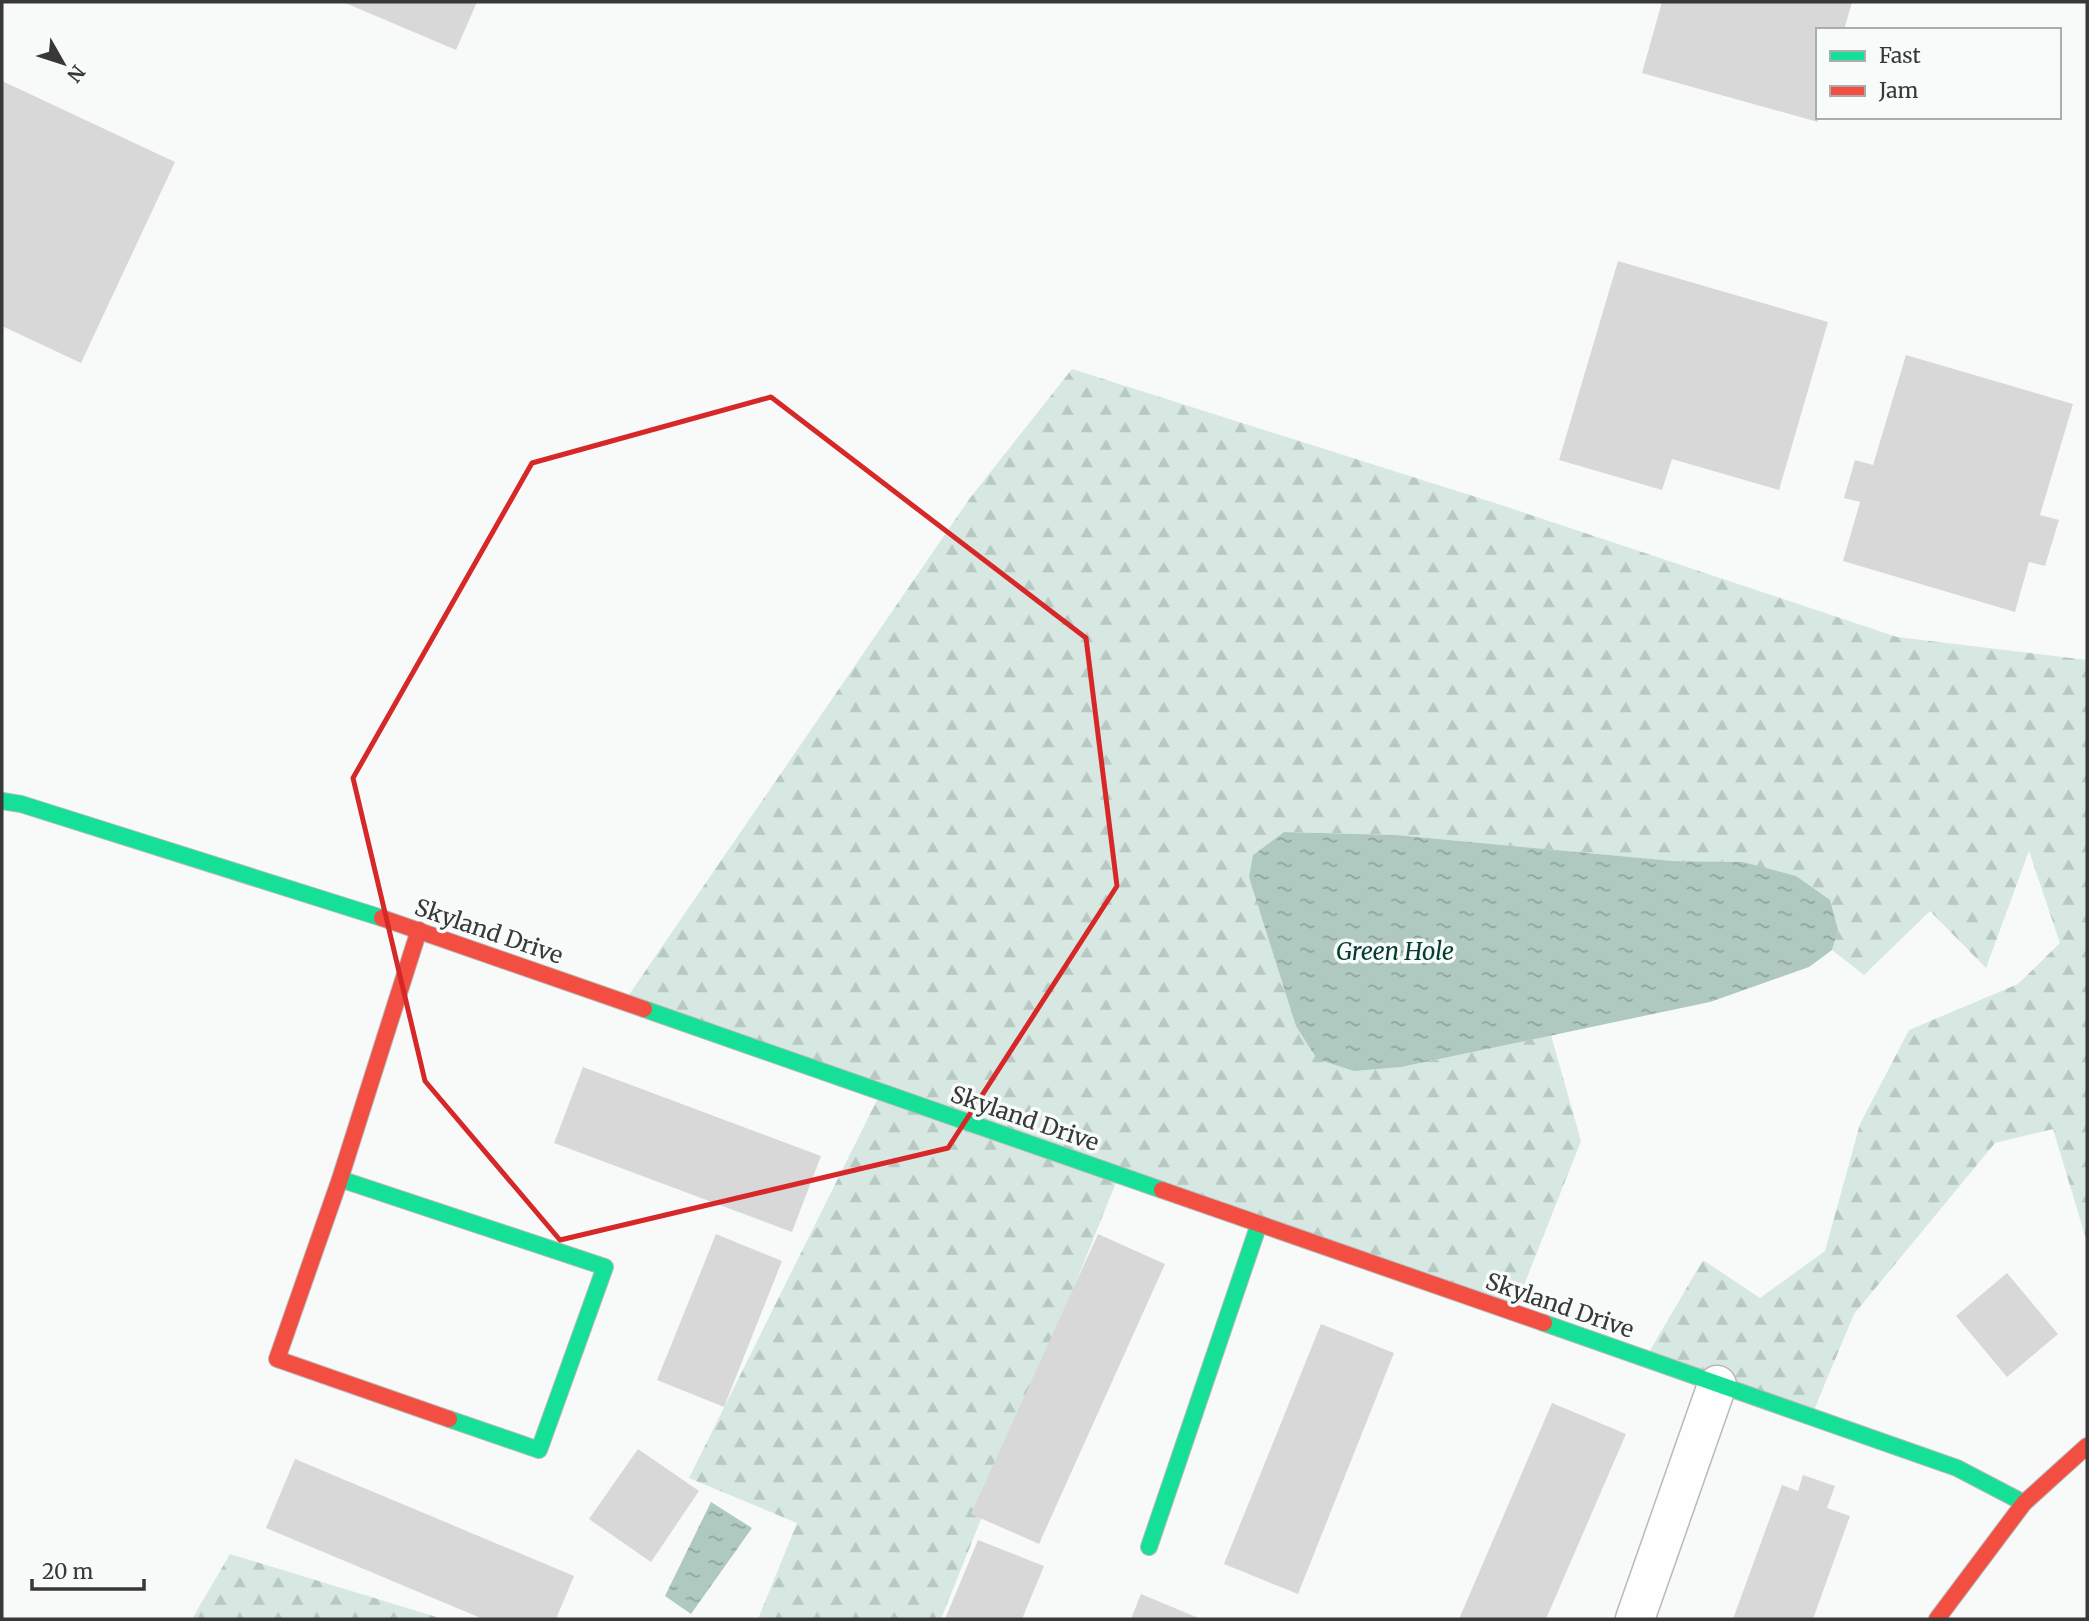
<svg xmlns="http://www.w3.org/2000/svg" width="2089" height="1621" font-family="Merriweather,serif">
<style>
.forest{fill:url(#forest-firs)}
.water{fill:url(#water-ripples)}
.building{fill:#d8d8d9}
.lines{fill:none;stroke-linecap:round;stroke-linejoin:round}
.street-casing{stroke:#b8b9b9;stroke-width:41}
.fast-casing{stroke:#b8b9b9;stroke-width:18}
.jam-casing{stroke:#b8b9b9;stroke-width:18}
.street{stroke:#fefefe;stroke-width:38}
.fast{stroke:#16e098;stroke-width:16}
.jam{stroke:#f24e42;stroke-width:16}
.marked{fill:none;stroke:#d62828;stroke-width:5;stroke-linejoin:round}
.labels{text-anchor:middle;dominant-baseline:central;stroke-width:7;stroke-linejoin:round;paint-order:stroke}
.street-label{font-size:23px;fill:#373837;stroke:#f7fbf9}
.water-label{font-size:24px;font-style:italic;fill:#053c2f;stroke:#f7fbf9}
</style>
<defs>
<pattern id="forest-firs" width="22" height="20" patternUnits="userSpaceOnUse" patternTransform="scale(1.75)"><rect width="22" height="20" fill="#d6e8e1"/><path d="M5 1l3.5 6h-7zM16 11l3.5 6h-7z" fill="#b8c8c2"/></pattern>
<pattern id="water-ripples" width="26" height="14" patternUnits="userSpaceOnUse" patternTransform="scale(1.75)"><rect width="26" height="14" fill="#afc9c0"/><path d="M2 4q2-2 4 0t4 0M15 11q2-2 4 0t4 0" fill="none" stroke="#8fa49d"/></pattern>
</defs>
<rect width="100%" height="100%" fill="#f8faf9"/>
<!-- forest -->
<g class="forest">
<polygon points="1072,369 1498,504 1897,637 2087,660 2087,1242 2053,1129 1995,1143 1854,1314 1811,1417 1645,1359 1703,1260 1760,1298 1825,1251 1860,1124 1909,1030 2018,984 2060,943 2029,851 1986,968 1930,911 1864,975 1832,950 1838,930 1743,862 1673,861 1396,835 1284,832 1253,855 1401,1067 1551,1035 1581,1141 1513,1313 1119,1175 941,1619 758,1619 797,1523 689,1478 881,1092 624,1002 970,498"/>
<polygon points="230,1554 443,1619 192,1619"/>
</g>
<!-- water -->
<g class="water">
<polygon points="1284,832 1396,835 1673,861 1743,862 1796,876 1830,900 1838,930 1832,950 1809,967 1710,1002 1401,1067 1354,1071 1317,1059 1296,1026 1249,877 1253,855"/>
<polygon points="711,1502 752,1528 691,1614 665,1596"/>
</g>
<!-- building -->
<g class="building">
<polygon points="343,2 477,2 456,50"/>
<polygon points="1662,2 1852,2 1844,30 1818,30 1818,122 1642,73"/>
<polygon points="2,81 175,162 81,363 2,326"/>
<polygon points="1618,261 1828,322 1779,490 1672,459 1662,490 1559,460"/>
<polygon points="1906,355 2073,404 2040,515 2059,520 2045,566 2029,562 2015,612 1843,561 1860,502 1844,498 1855,460 1873,465"/>
<polygon points="583,1067 821,1156 792,1232 554,1143"/>
<polygon points="716,1234 782,1261 724,1407 657,1380"/>
<polygon points="1098,1234 1165,1264 1039,1544 971,1514"/>
<polygon points="2007,1273 2058,1334 2007,1377 1956,1316"/>
<polygon points="1321,1324 1394,1353 1298,1594 1224,1564"/>
<polygon points="1552,1403 1626,1434 1546,1619 1459,1619"/>
<polygon points="638,1449 699,1491 651,1562 589,1519"/>
<polygon points="295,1459 574,1576 556,1619 483,1619 266,1528"/>
<polygon points="1803,1475 1835,1486 1827,1508 1850,1516 1813,1619 1733,1619 1782,1485 1798,1491"/>
<polygon points="978,1540 1044,1566 1022,1619 945,1619"/>
<polygon points="1141,1594 1201,1619 1131,1619"/>
</g>
<g class="lines">
<defs>
<polyline id="street" points="1635,1619 1717,1385"/>
<g id="fast">
<polyline points="2,801 21,804 382,918"/>
<polyline points="644,1009 1162,1190"/>
<polyline points="340,1179 605,1267 539,1450 449,1419"/>
<polyline points="1544,1323 1957,1468 2024,1503"/>
<polyline points="1149,1547 1259,1224"/>
</g>
<g id="jam">
<polyline points="382,918 644,1009"/>
<polyline points="419,930 340,1179 277,1359 449,1419"/>
<polyline points="1162,1190 1544,1323"/>
<polyline points="1937,1619 2024,1503 2087,1446"/>
</g>
</defs>
<!-- street casing -->
<use href="#street" class="street-casing"/>
<!-- fast casing -->
<use href="#fast" class="fast-casing"/>
<!-- jam casing -->
<use href="#jam" class="jam-casing"/>
<!-- street -->
<use href="#street" class="street"/>
<!-- fast -->
<use href="#fast" class="fast"/>
<!-- jam -->
<use href="#jam" class="jam"/>
</g>
<!-- marked area -->
<path class="marked" d="M771,397l315,241 31,248 -169,262 -388,92 -135,-159 -72,-303 179,-315z"/>
<g class="labels">
<!-- street labels -->
<g class="street-label">
<text transform="translate(489 931) rotate(19)">Skyland Drive</text>
<text transform="translate(1025 1118) rotate(19)">Skyland Drive</text>
<text transform="translate(1560 1305) rotate(19)">Skyland Drive</text>
</g>
<!-- water labels -->
<g class="water-label">
<text x="1395" y="951">Green Hole</text>
</g>
</g>
<!-- border -->
<rect width="2089" height="1621" fill="none" stroke="#373837" stroke-width="7"/>
<!-- legend -->
<rect x="1816" y="28" width="245" height="91" fill="#f7fbf9" stroke="#aaadab" stroke-width="2"/>
<rect x="1830" y="51" width="35" height="10" fill="#16e098" stroke="#aaadab" stroke-width="2"/>
<text x="1879" y="63" font-size="21" fill="#373837">Fast</text>
<rect x="1830" y="86" width="35" height="10" fill="#f24e42" stroke="#aaadab" stroke-width="2"/>
<text x="1879" y="98" font-size="21" fill="#373837">Jam</text>
<!-- north arrow -->
<g transform="translate(63 63) rotate(129)" stroke="#f7fbf9" stroke-width="5" paint-order="stroke">
<path d="M0-5L12 26L0 18L-12 26Z" fill="#373837"/>
<text y="-10" font-size="19" font-weight="bold" text-anchor="middle" fill="#373837">N</text>
</g>
<!-- scale -->
<path d="M32 1579v10h112v-10" fill="none" stroke="#373837" stroke-width="3.5"/>
<text x="42" y="1579" font-size="21" fill="#373837" stroke="#f7fbf9" stroke-width="5" paint-order="stroke">20 m</text>
</svg>
